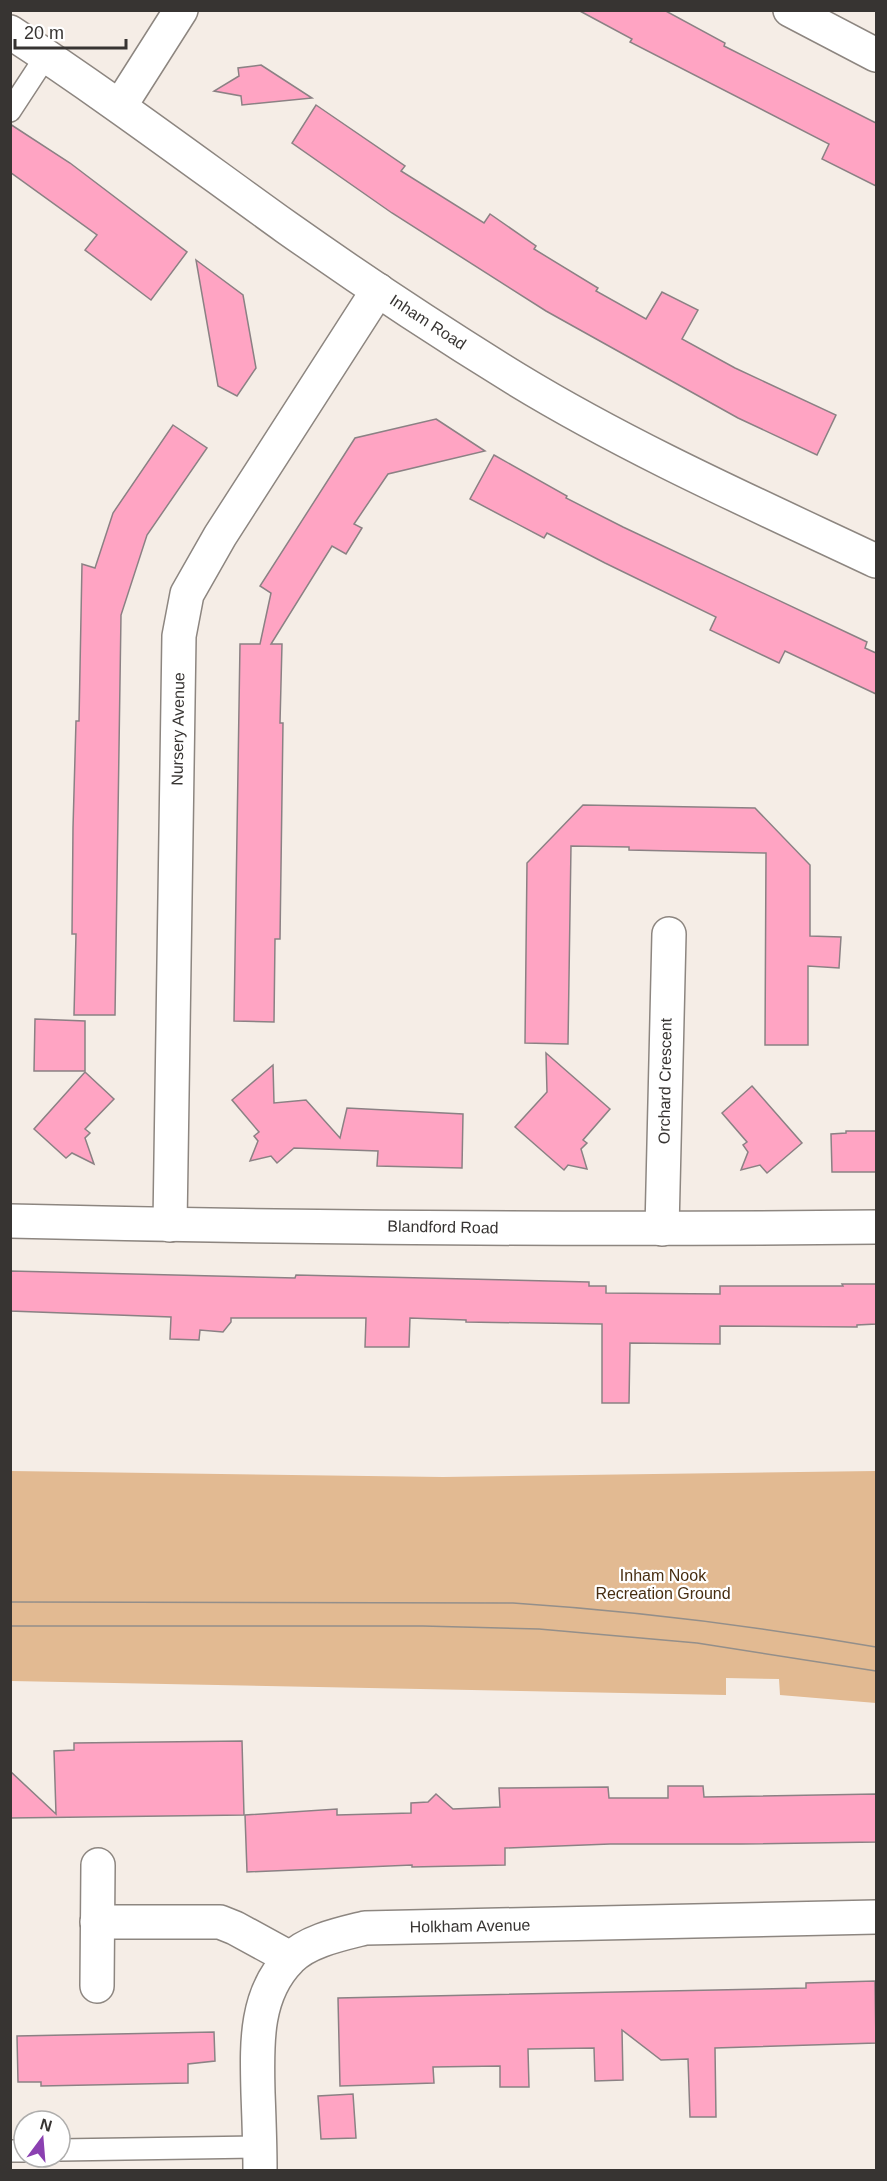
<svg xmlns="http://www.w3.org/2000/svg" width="887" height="2181" font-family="Arial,sans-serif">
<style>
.green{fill:#e2ba92}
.building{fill:#ffa4c3;stroke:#8b8184;stroke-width:1.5}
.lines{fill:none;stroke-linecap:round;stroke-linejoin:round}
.service-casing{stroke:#8d8680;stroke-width:24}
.minor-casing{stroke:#8d8680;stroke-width:36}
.tertiary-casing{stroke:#8d8680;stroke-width:36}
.service{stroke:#fff;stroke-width:21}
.minor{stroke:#fff;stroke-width:33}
.tertiary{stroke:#fff;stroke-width:33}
.tram{stroke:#948f8a;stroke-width:1.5}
.labels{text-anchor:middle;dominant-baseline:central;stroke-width:4.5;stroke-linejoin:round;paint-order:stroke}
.street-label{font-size:16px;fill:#373432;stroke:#fff}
.park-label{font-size:16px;fill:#482e11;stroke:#fff}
</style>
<rect width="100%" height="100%" fill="#f5ede6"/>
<!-- green -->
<polygon class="green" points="11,1471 443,1477 876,1471 876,1703 780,1695 779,1679 726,1678 726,1695 11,1681"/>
<!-- building -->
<g class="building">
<polygon points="578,10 664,10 725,43 724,46 876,123 876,186 822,159 829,144 630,42 632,39"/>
<polygon points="261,65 312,98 242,105 241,96 214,91 239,76 238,68"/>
<polygon points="316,105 405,166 401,171 484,223 490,214 536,246 534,249 598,288 596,291 646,319 662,292 698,310 682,339 735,368 836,415 817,455 738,418 546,311 392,213 292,143"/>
<polygon points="10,124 70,163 187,252 151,300 85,250 97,235 10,172"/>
<polygon points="196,260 243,295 256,368 237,396 218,386"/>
<polygon points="436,419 485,451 388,474 354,524 362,528 346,554 332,546 271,644 282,644 280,723 283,723 280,939 275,939 274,1022 234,1021 240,644 260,644 271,593 260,586 355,438"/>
<polygon points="173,425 207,448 147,535 121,615 115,1015 74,1015 76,934 72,934 73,828 76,721 79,721 82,564 95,568 113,513"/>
<polygon points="494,455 567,496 566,498 623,527 867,642 865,648 876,653 876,694 785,651 779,663 710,630 716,617 605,563 547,533 544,538 470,499"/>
<polygon points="583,805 755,808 810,865 810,936 841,937 839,968 808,966 808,1045 765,1045 766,853 629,850 629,847 571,846 568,1044 525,1043 527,863"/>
<polygon points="35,1019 85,1021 85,1071 34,1071"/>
<polygon points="546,1053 610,1109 583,1140 587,1143 581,1149 587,1169 568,1165 564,1170 515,1127 547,1092"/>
<polygon points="273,1065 274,1103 306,1100 340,1138 347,1108 463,1114 462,1168 377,1166 378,1151 294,1148 277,1163 271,1156 250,1161 258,1141 254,1136 259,1132 232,1100"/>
<polygon points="85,1072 114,1099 85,1129 90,1133 85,1138 94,1164 72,1153 66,1158 34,1129"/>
<polygon points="752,1086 802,1143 767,1173 760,1165 741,1170 748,1152 743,1145 747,1142 722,1113"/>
<polygon points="846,1131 876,1131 876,1172 832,1172 831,1134 846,1133"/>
<polygon points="10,1271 295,1278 296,1275 589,1282 589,1286 606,1286 606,1293 720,1294 720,1286 843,1286 842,1284 876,1284 876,1324 857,1325 857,1327 720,1326 720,1344 630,1343 629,1403 602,1403 602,1324 466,1322 466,1320 410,1318 409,1347 365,1347 366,1318 231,1318 231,1322 223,1332 200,1330 199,1340 170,1339 171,1317 10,1311"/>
<polygon points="242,1741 244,1815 10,1818 10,1771 56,1814 54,1751 74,1750 74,1743"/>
<polygon points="668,1786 703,1786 704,1797 876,1794 876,1842 740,1844 610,1844 505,1848 505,1865 412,1867 412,1865 247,1872 245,1815 337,1809 337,1815 411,1813 411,1803 428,1802 436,1794 453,1809 500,1807 499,1788 608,1787 609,1798 668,1798"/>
<polygon points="875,1981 876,2043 715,2048 716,2117 690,2117 688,2059 661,2060 622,2030 623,2080 595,2081 594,2048 528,2049 529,2087 500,2087 500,2066 433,2067 434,2083 340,2086 338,1998 806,1988 806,1983"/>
<polygon points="214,2032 215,2061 188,2064 188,2083 41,2086 41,2082 18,2082 17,2036"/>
<polygon points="353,2094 356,2138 321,2139 318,2096"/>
</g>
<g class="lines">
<defs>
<g id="service">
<polyline points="10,111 46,56"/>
<polyline points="60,2150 260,2147"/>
<polyline points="10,2151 24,2151"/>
</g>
<g id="minor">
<polyline points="790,10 876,55"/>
<polyline points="120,106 181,10"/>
<path d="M10,1221c289,7 578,9 866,6"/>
<polyline points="170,1225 179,636 187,594 220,536 378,290"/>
<polyline points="662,1229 669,934"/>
<polyline points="97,1922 220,1922 235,1928 290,1958"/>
<polyline points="97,1986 98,1865"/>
<path d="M260,2170c0,-25 -1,-51 -2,-77 -1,-46 -4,-98 32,-134 17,-18 51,-25 75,-31l511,-11"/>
</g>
<path id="tertiary" d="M10,32c95,62 184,129 276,195 75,53 152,104 230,152 115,70 239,125 360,182"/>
</defs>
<!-- service casing -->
<use href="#service" class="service-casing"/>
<!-- minor casing -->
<use href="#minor" class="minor-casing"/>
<!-- tertiary casing -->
<use href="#tertiary" class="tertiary-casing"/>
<!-- service -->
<use href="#service" class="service"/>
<!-- minor -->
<use href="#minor" class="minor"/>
<!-- tertiary -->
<use href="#tertiary" class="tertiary"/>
<!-- tram -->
<g class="tram">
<path d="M10,1602l503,1c123,8 243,23 363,44"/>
<polyline points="10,1626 423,1626 539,1629 697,1643 876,1671"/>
</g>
</g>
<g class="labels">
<!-- street labels -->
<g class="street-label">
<text transform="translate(428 322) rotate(33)">Inham Road</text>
<text transform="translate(178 729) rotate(-89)">Nursery Avenue</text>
<text transform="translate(665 1081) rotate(-89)">Orchard Crescent</text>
<text transform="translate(443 1227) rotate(1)">Blandford Road</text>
<text transform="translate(470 1926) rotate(-1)">Holkham Avenue</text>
</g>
<!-- park labels -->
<g class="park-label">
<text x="663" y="1575">Inham Nook<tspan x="663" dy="18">Recreation Ground</tspan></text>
</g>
</g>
<!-- border -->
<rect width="887" height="2181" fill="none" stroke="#373432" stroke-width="24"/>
<!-- north arrow -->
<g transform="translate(42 2139) rotate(16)"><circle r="28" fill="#ffffff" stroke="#afaead" stroke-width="1.5"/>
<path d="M0-4.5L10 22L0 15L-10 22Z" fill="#8b40b1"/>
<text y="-9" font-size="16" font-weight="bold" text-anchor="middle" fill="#373432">N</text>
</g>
<!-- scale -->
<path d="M15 39v9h111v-9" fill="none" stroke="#373432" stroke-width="3"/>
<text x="24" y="39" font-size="18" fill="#373432" stroke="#ffffff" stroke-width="4.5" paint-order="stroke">20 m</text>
</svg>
